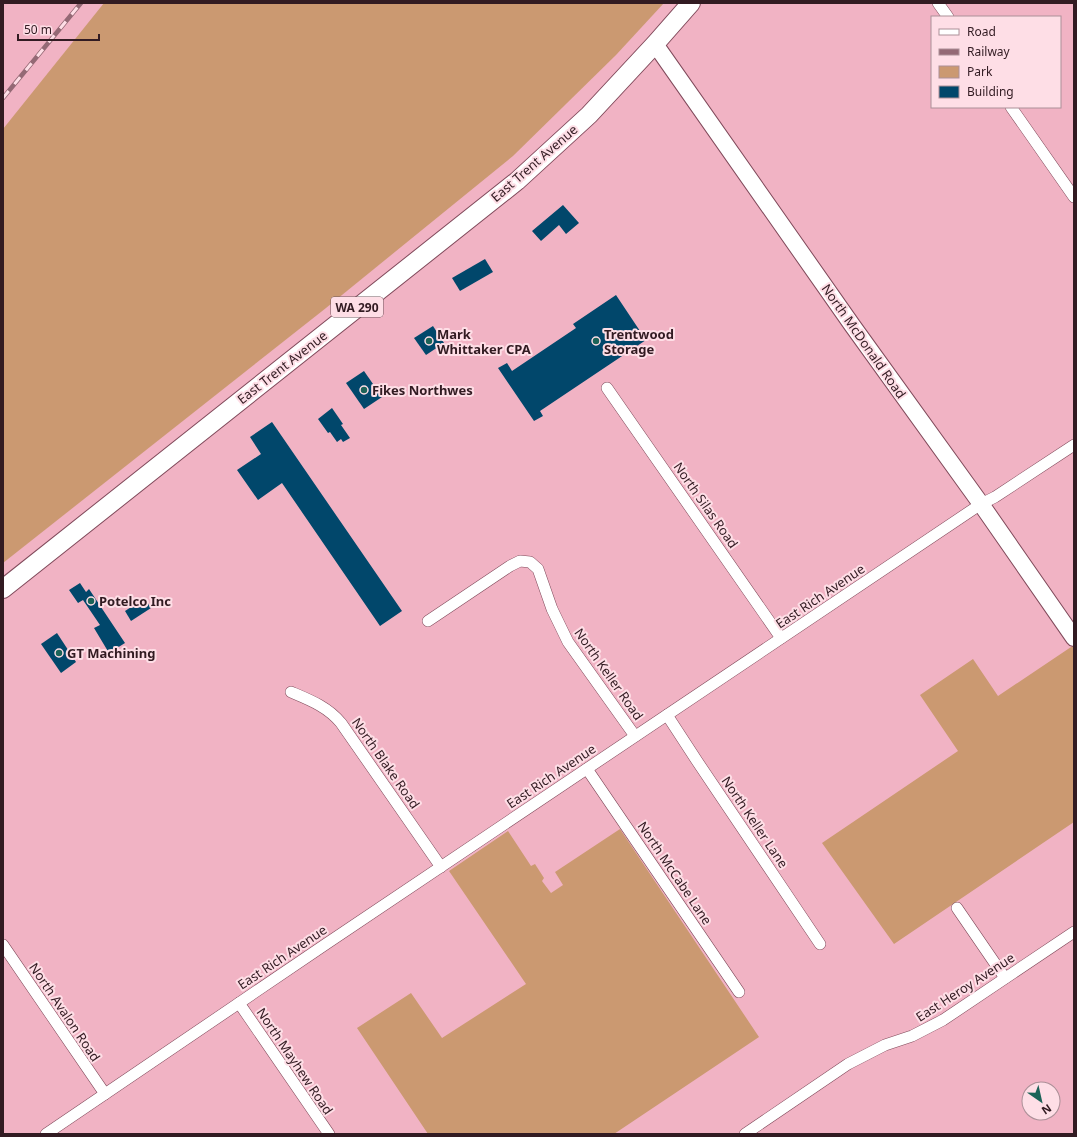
<svg xmlns="http://www.w3.org/2000/svg" width="1077" height="1137" font-family="'Noto Sans',sans-serif">
<style>
.green{fill:#cb9971}
.building{fill:#01476b}
.lines{fill:none;stroke-linecap:round;stroke-linejoin:round}
.street-casing{stroke:#804a5b;stroke-width:12}
.secondary-casing{stroke:#804a5b;stroke-width:18}
.primary-casing{stroke:#804a5b;stroke-width:20}
.street{stroke:#fff;stroke-width:11}
.secondary{stroke:#fff;stroke-width:16}
.primary{stroke:#fff;stroke-width:18}
.rail-casing{stroke:#946975;stroke-width:4.5}
.rail{stroke:#fedee6;stroke-width:3;stroke-dasharray:9;stroke-linecap:butt}
.poi-dot{fill:#1b6358;stroke:#fedee6;stroke-width:1.5}
.labels{text-anchor:middle;dominant-baseline:central;stroke-width:4;stroke-linejoin:round;paint-order:stroke}
.shield{fill:#fedee6;stroke:#6f565d;stroke-width:1}
.shield-label{font-size:12px;font-weight:bold;fill:#321b22}
.street-label{font-size:13px;fill:#321b22;stroke:#fedee6}
.poi-label{font-size:13px;font-weight:bold;fill:#321b22;stroke:#fedee6;text-anchor:start}
</style>
<rect width="100%" height="100%" fill="#f1b3c4"/>
<!-- green -->
<g class="green">
<polygon points="104,3 664,3 616,55 513,156 326,308 3,563 3,129"/>
<polygon points="1074,645 1074,822 894,944 822,843 958,751 920,695 973,659 998,696"/>
<polygon points="620,829 759,1037 614,1134 428,1134 357,1028 411,993 442,1038 526,984 449,871 508,831 531,866 535,864 544,878 542,881 551,893 563,885 555,872"/>
</g>
<!-- building -->
<g class="building">
<polygon points="563,205 579,223 566,234 559,225 541,241 532,231"/>
<polygon points="485,259 493,272 460,291 452,278"/>
<polygon points="616,295 646,340 540,411 543,416 534,421 498,368 507,363 512,371 576,328 573,324"/>
<polygon points="433,326 444,343 426,355 414,338"/>
<polygon points="364,371 382,397 364,409 346,383"/>
<polygon points="332,408 343,424 341,425 350,438 343,442 341,439 337,442 330,432 328,433 318,419"/>
<polygon points="272,422 402,611 380,626 282,483 258,500 237,470 261,454 250,437"/>
<polygon points="80,583 86,592 89,589 125,643 109,653 94,628 100,625 83,600 78,603 69,590"/>
<polygon points="145,598 151,608 131,621 125,611"/>
<polygon points="57,633 76,662 61,673 41,644"/>
</g>
<g class="lines">
<defs>
<g id="street">
<polyline points="938,3 948,17"/>
<polyline points="1011,107 1074,197"/>
<polyline points="607,388 781,638"/>
<polyline points="428,621 510,566 520,561 530,562 538,569 552,609 568,642 635,736"/>
<path d="M291,692c19,8 37,15 50,31l100,144"/>
<polyline points="667,715 697,761 820,944"/>
<polyline points="587,769 739,992"/>
<polyline points="957,908 1005,978"/>
<polyline points="3,945 105,1094"/>
<polyline points="239,1003 329,1134"/>
<polyline points="46,1134 326,944 981,504 995,497 1074,445"/>
<polyline points="745,1134 848,1064 885,1045 912,1036 943,1020 1074,932"/>
</g>
<polyline id="secondary" points="655,44 852,325 981,504 1074,638"/>
<polyline id="primary" points="3,589 517,181 589,115 655,44 691,3"/>
</defs>
<!-- street casing -->
<use href="#street" class="street-casing"/>
<!-- secondary casing -->
<use href="#secondary" class="secondary-casing"/>
<!-- primary casing -->
<use href="#primary" class="primary-casing"/>
<!-- street -->
<use href="#street" class="street"/>
<!-- secondary -->
<use href="#secondary" class="secondary"/>
<!-- primary -->
<use href="#primary" class="primary"/>
<defs>
<polyline id="rail" points="3,98 81,3"/>
</defs>
<!-- rail casing -->
<use href="#rail" class="rail-casing"/>
<!-- rail -->
<use href="#rail" class="rail"/>
</g>
<!-- markers -->
<g class="poi-dot">
<circle cx="429" cy="341" r="4"/>
<circle cx="596" cy="341" r="4"/>
<circle cx="364" cy="390" r="4"/>
<circle cx="91" cy="601" r="4"/>
<circle cx="59" cy="653" r="4"/>
</g>
<g class="labels">
<!-- shield labels -->
<rect class="shield" x="331" y="297" width="52" height="20" rx="3"/>
<g class="shield-label">
<text x="357" y="307">WA 290</text>
</g>
<!-- street labels -->
<g class="street-label">
<text transform="translate(534 163) rotate(-41)">East Trent Avenue</text>
<text transform="translate(864 341) rotate(55)">North McDonald Road</text>
<text transform="translate(282 367) rotate(-38)">East Trent Avenue</text>
<text transform="translate(706 505) rotate(55)">North Silas Road</text>
<text transform="translate(820 596) rotate(-34)">East Rich Avenue</text>
<text transform="translate(609 674) rotate(55)">North Keller Road</text>
<text transform="translate(386 763) rotate(55)">North Blake Road</text>
<text transform="translate(551 776) rotate(-34)">East Rich Avenue</text>
<text transform="translate(755 822) rotate(56)">North Keller Lane</text>
<text transform="translate(675 873) rotate(56)">North McCabe Lane</text>
<text transform="translate(282 957) rotate(-34)">East Rich Avenue</text>
<text transform="translate(965 987) rotate(-33)">East Heroy Avenue</text>
<text transform="translate(65 1012) rotate(56)">North Avalon Road</text>
<text transform="translate(295 1061) rotate(56)">North Mayhew Road</text>
</g>
<!-- poi labels -->
<g class="poi-label">
<text x="437" y="334">Mark<tspan x="437" dy="15">Whittaker CPA</tspan></text>
<text x="604" y="334">Trentwood<tspan x="604" dy="15">Storage</tspan></text>
<text x="372" y="390">Fikes Northwes</text>
<text x="99" y="601">Potelco Inc</text>
<text x="67" y="653">GT Machining</text>
</g>
</g>
<!-- border -->
<rect width="1077" height="1137" fill="none" stroke="#321b22" stroke-width="8"/>
<!-- legend -->
<rect x="931" y="16" width="130" height="92" fill="#fedee6" stroke="#ac9098"/>
<rect x="939" y="29" width="20" height="6" fill="#ffffff" stroke="#ac9098"/>
<text x="967" y="36" font-size="12" fill="#321b22">Road</text>
<rect x="939" y="49" width="20" height="6" fill="#946975" stroke="#ac9098"/>
<text x="967" y="56" font-size="12" fill="#321b22">Railway</text>
<rect x="939" y="66" width="20" height="12" fill="#cb9971" stroke="#ac9098"/>
<text x="967" y="76" font-size="12" fill="#321b22">Park</text>
<rect x="939" y="86" width="20" height="12" fill="#01476b" stroke="#ac9098"/>
<text x="967" y="96" font-size="12" fill="#321b22">Building</text>
<!-- north arrow -->
<g transform="translate(1041 1101) rotate(146)"><circle r="19" fill="#fedee6" stroke="#ac9098"/>
<path d="M0-3L7 15L0 10L-7 15Z" fill="#1b6358"/>
<text y="-6" font-size="11" font-weight="bold" text-anchor="middle" fill="#321b22">N</text>
</g>
<!-- scale -->
<path d="M18 34v6h81v-6" fill="none" stroke="#321b22" stroke-width="2"/>
<text x="24" y="34" font-size="12" fill="#321b22" stroke="#fedee6" stroke-width="3" paint-order="stroke">50 m</text>
</svg>
